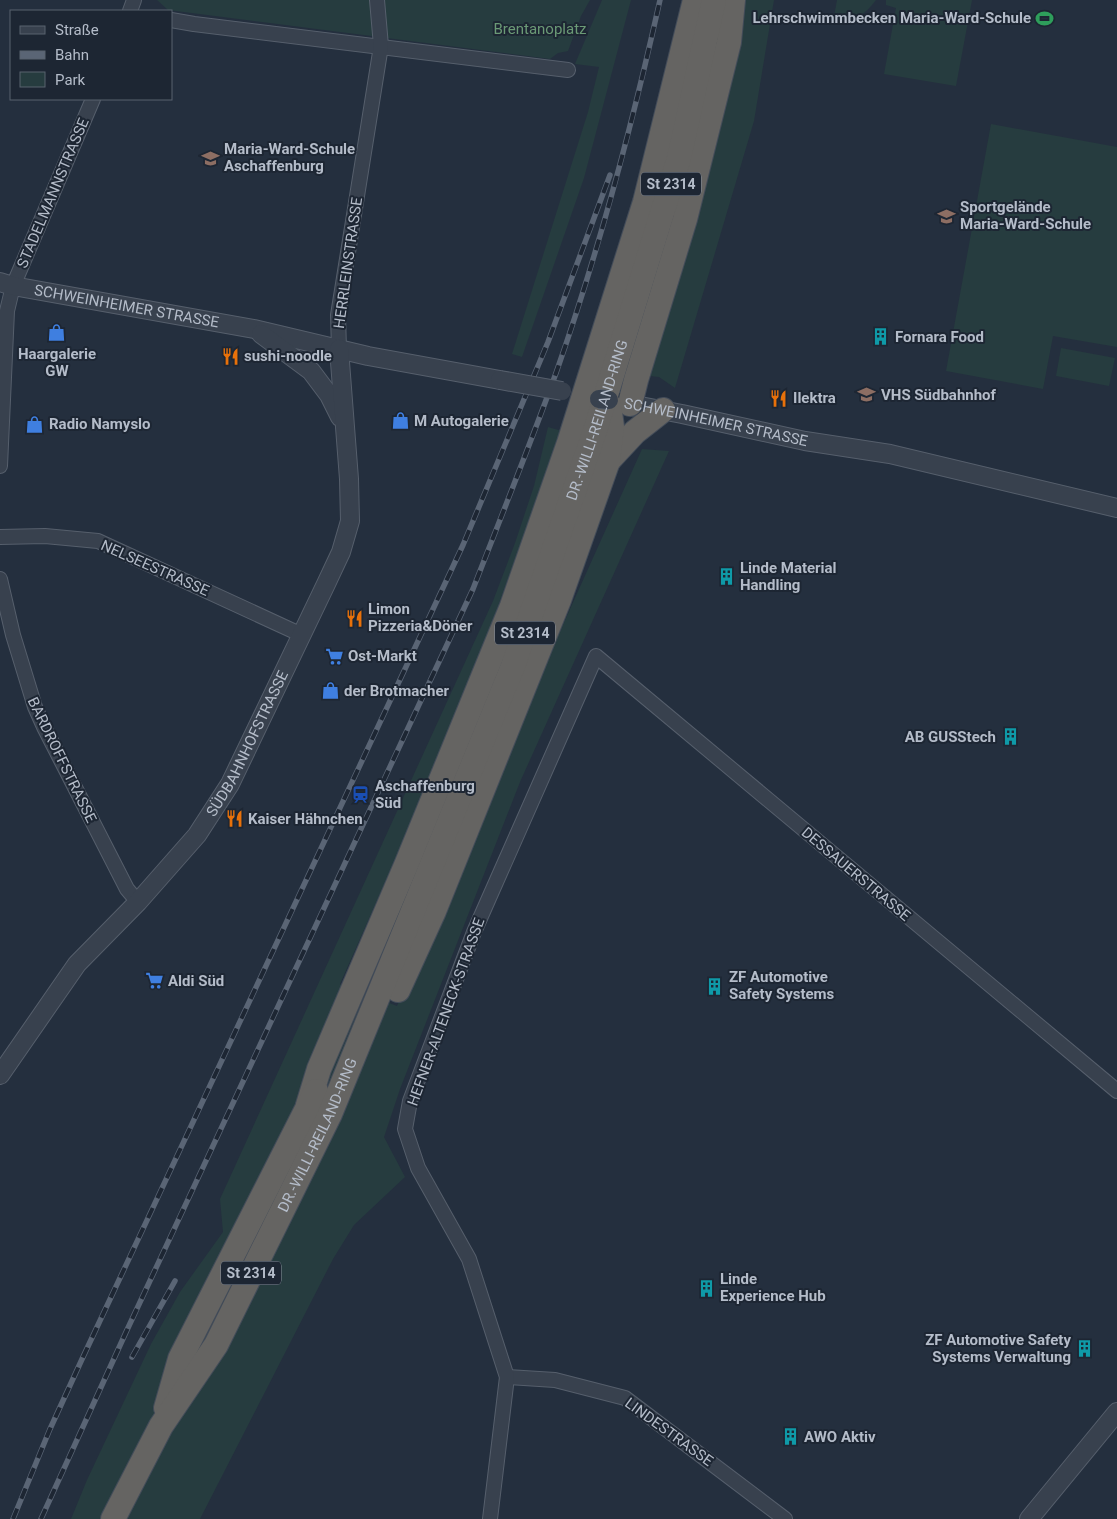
<svg xmlns="http://www.w3.org/2000/svg" width="1117" height="1519" font-family="Roboto,sans-serif">
<style>
.green{fill:#263c3f}
.lines{fill:none;stroke-linecap:round;stroke-linejoin:round}
.minor-casing{stroke:#565f6c;stroke-width:16}
.tertiary-casing{stroke:#565f6c;stroke-width:20}
.trunk-casing{stroke:#434c59;stroke-width:26}
.minor{stroke:#38414e;stroke-width:14}
.tertiary{stroke:#38414e;stroke-width:18}
.trunk{stroke:#656462;stroke-width:24}
.rail-casing{stroke:#5a6575;stroke-width:5.5}
.rail{stroke:#1d2633;stroke-width:4;stroke-dasharray:11;stroke-linecap:butt}
.tertiary-bridge-casing{stroke:#565f6c;stroke-width:20;stroke-linecap:butt}
.tertiary-bridge{stroke:#38414e;stroke-width:18}
.labels{text-anchor:middle;dominant-baseline:central;stroke-width:4;stroke-linejoin:round;paint-order:stroke}
.shield{fill:#1d2633;stroke:#878f9c;stroke-width:1}
.shield-label{font-size:14px;font-weight:bold;fill:#b4bcc9}
.poi-label{font-size:15px;font-weight:bold;fill:#b4bcc9;stroke:#1d2633;text-anchor:start}
.park-label{font-size:15px;fill:#6b9a76;stroke:#1d2633}
.street-label{font-size:15px;fill:#b4bcc9;stroke:#1d2633}
</style>
<rect width="100%" height="100%" fill="#242f3e"/>
<!-- green -->
<g class="green">
<polygon points="157,0 590,0 581,16 568,51 558,53 550,59 168,10"/>
<polygon points="602,0 631,0 584,178 522,357 512,354 588,112 599,67 575,64"/>
<polygon points="743,0 774,0 754,121 675,388 659,377 650,376"/>
<path d="M837,0h39c-11,15 -24,23 -43,22z"/>
<polygon points="886,0 972,0 956,86 884,74 896,8 886,5"/>
<polygon points="991,124 1117,147 1117,347 1053,336 1043,389 946,371"/>
<polygon points="1061,348 1115,358 1109,386 1056,376"/>
<polygon points="548,427 562,431 452,732 340,984 397,1006 474,839 561,629 642,449 669,451 520,782 400,1089 384,1137 405,1177 354,1225 333,1259 200,1519 71,1519 87,1480 151,1344 180,1292 223,1232 220,1199 493,601 515,543 534,486"/>
</g>
<g class="lines">
<defs>
<g id="minor">
<polyline points="130,11 134,0"/>
<polyline points="171,20 194,24 568,70"/>
<polyline points="339,349 338,315 381,46 377,0"/>
<polyline points="0,466 7,311 13,286 93,99"/>
<polyline points="0,537 45,536 98,541 302,635"/>
<polyline points="0,579 13,635 35,707 44,727 127,889 138,902"/>
<polyline points="507,1377 555,1380 625,1398 785,1519"/>
<polyline points="490,1519 507,1377 469,1259 418,1168 405,1129 410,1101 474,932 596,656 1117,1091"/>
</g>
<g id="tertiary">
<path id="s1" d="M0,282l13,4 241,43 114,27 132,24"/>
<polyline points="261,334 311,371 329,395 340,417"/>
<path id="s2" d="M619,402l63,12 123,27 85,13 227,54"/>
<path id="s3" d="M0,1075l77,-111 61,-62 59,-67 33,-51 96,-200 15,-32 9,-31 -1,-42 -10,-130"/>
<polyline points="1029,1519 1117,1412"/>
</g>
<g id="trunk">
<polyline points="630,404 636,380 685,219 729,42 733,0"/>
<polyline points="608,461 635,432 663,410"/>
<polyline points="398,990 434,911 559,600 608,461 612,427 609,405"/>
<polyline points="308,1105 319,1069 407,863 512,606 569,443 645,202 695,0"/>
<polyline points="166,1408 180,1359 316,1091"/>
<path id="s4" d="M113,1519l48,-93 55,-81 114,-231 183,-448 81,-232 85,-276 35,-158"/>
</g>
</defs>
<!-- minor casing -->
<use href="#minor" class="minor-casing"/>
<!-- tertiary casing -->
<use href="#tertiary" class="tertiary-casing"/>
<!-- trunk casing -->
<use href="#trunk" class="trunk-casing"/>
<!-- minor -->
<use href="#minor" class="minor"/>
<!-- tertiary -->
<use href="#tertiary" class="tertiary"/>
<!-- trunk -->
<use href="#trunk" class="trunk"/>
<defs>
<g id="rail">
<polyline points="132,1357 175,1281"/>
<polyline points="13,1519 50,1429 83,1357 463,545 548,342 610,175"/>
<path d="M41,1519l86,-189 346,-741c28,-72 57,-144 83,-216 43,-122 76,-247 104,-373"/>
</g>
</defs>
<!-- rail casing -->
<use href="#rail" class="rail-casing"/>
<!-- rail -->
<use href="#rail" class="rail"/>
<defs>
<g id="tertiary-bridge">
<polyline points="500,380 562,391"/>
<polyline points="599,399 609,400"/>
</g>
</defs>
<!-- tertiary-bridge casing -->
<use href="#tertiary-bridge" class="tertiary-bridge-casing"/>
<!-- tertiary-bridge -->
<use href="#tertiary-bridge" class="tertiary-bridge"/>
</g>
<!-- icons -->
<defs>
<symbol id="stadium-bare" viewBox="-9 -9 18 18"><path d="M0-5a6.5 5 0 1 0 0 10a6.5 5 0 1 0 0-10ZM-3.5-1.8h7v3.6h-7Z" fill="#2e9e5b" stroke="#1d2633" stroke-width="2.5" paint-order="stroke"/></symbol>
<symbol id="school-bare" viewBox="-9 -9 18 18"><path d="M0-5L7-2L0 1L-7-2ZM-4 1L0 2.5L4 1V4Q0 6-4 4Z" fill="#8d6e63" stroke="#1d2633" stroke-width="2.5" paint-order="stroke"/></symbol>
<symbol id="shop-bare" viewBox="-9 -9 18 18"><path d="M-5-2.5h2.3a2.7 3.5 0 0 1 5.4 0H5L5.5 6h-11ZM-1.5-2.5h3a1.5 2.3 0 0 0-3 0Z" fill="#3f7fe0" stroke="#1d2633" stroke-width="2.5" paint-order="stroke"/></symbol>
<symbol id="building-bare" viewBox="-9 -9 18 18"><path d="M-4-6H4V6H1V3H-1V6H-4ZM-2.5-4.3h1.7v1.8h-1.7ZM.8-4.3h1.7v1.8H.8ZM-2.5-1h1.7V.8h-1.7ZM.8-1h1.7V.8H.8Z" fill="#0f9aa8" stroke="#1d2633" stroke-width="2.5" paint-order="stroke"/></symbol>
<symbol id="restaurant-bare" viewBox="-9 -9 18 18"><path d="M-5-6h1v4h1v-4h1v4h1v-4h1v5L-1.5 .5V6h-2V.5L-5-1ZM5-6V6H3V1.5H1.5Q1.5-4 5-6Z" fill="#e8710a" stroke="#1d2633" stroke-width="2.5" paint-order="stroke"/></symbol>
<symbol id="supermarket-bare" viewBox="-9 -9 18 18"><path d="M-6-5.5h2.5l.6 2H6L4.5 2H-2.5L-4.4-4H-6ZM-1.5 3.2a1.3 1.3 0 1 0 .1 0ZM3 3.2a1.3 1.3 0 1 0 .1 0Z" fill="#3f7fe0" stroke="#1d2633" stroke-width="2.5" paint-order="stroke"/></symbol>
<symbol id="station-bare" viewBox="-9 -9 18 18"><path d="M-3-6H3Q5-6 5-4V2Q5 4 3 4L4.5 6H3L1.5 4h-3L-3 6H-4.5L-3 4Q-5 4-5 2V-4Q-5-6-3-6ZM-3.5-4v3h7v-3ZM-3.5 1v1.5H-2V1ZM2 1v1.5H3.5V1Z" fill="#1a4fb4" stroke="#1d2633" stroke-width="2.5" paint-order="stroke"/></symbol>
</defs>
<g fill-rule="evenodd">
<use href="#stadium-bare" x="1032" y="6" width="25" height="25"/>
<use href="#school-bare" x="198" y="146" width="25" height="25"/>
<use href="#school-bare" x="934" y="204" width="25" height="25"/>
<use href="#shop-bare" x="44" y="320" width="25" height="25"/>
<use href="#building-bare" x="868" y="324" width="25" height="25"/>
<use href="#restaurant-bare" x="218" y="344" width="25" height="25"/>
<use href="#school-bare" x="854" y="382" width="25" height="25"/>
<use href="#restaurant-bare" x="766" y="386" width="25" height="25"/>
<use href="#shop-bare" x="388" y="408" width="25" height="25"/>
<use href="#shop-bare" x="22" y="412" width="25" height="25"/>
<use href="#building-bare" x="714" y="564" width="25" height="25"/>
<use href="#restaurant-bare" x="342" y="606" width="25" height="25"/>
<use href="#supermarket-bare" x="322" y="644" width="25" height="25"/>
<use href="#shop-bare" x="318" y="678" width="25" height="25"/>
<use href="#building-bare" x="998" y="724" width="25" height="25"/>
<use href="#station-bare" x="348" y="782" width="25" height="25"/>
<use href="#restaurant-bare" x="222" y="806" width="25" height="25"/>
<use href="#supermarket-bare" x="142" y="968" width="25" height="25"/>
<use href="#building-bare" x="702" y="974" width="25" height="25"/>
<use href="#building-bare" x="694" y="1276" width="25" height="25"/>
<use href="#building-bare" x="1072" y="1336" width="25" height="25"/>
<use href="#building-bare" x="778" y="1424" width="25" height="25"/>
</g>
<g class="labels">
<!-- shield labels -->
<g class="shield">
<rect x="641" y="172.5" width="60" height="23" rx="4"/>
<rect x="495" y="621.5" width="60" height="23" rx="4"/>
<rect x="221" y="1261.5" width="60" height="23" rx="4"/>
</g>
<g class="shield-label">
<text x="671" y="184">St 2314</text>
<text x="525" y="633">St 2314</text>
<text x="251" y="1273">St 2314</text>
</g>
<!-- poi labels -->
<g class="poi-label">
<text x="1031" y="18" text-anchor="end">Lehrschwimmbecken Maria-Ward-Schule</text>
<text x="224" y="149">Maria-Ward-Schule<tspan x="224" dy="17">Aschaffenburg</tspan></text>
<text x="960" y="207">Sportgelände<tspan x="960" dy="17">Maria-Ward-Schule</tspan></text>
<text x="895" y="337">Fornara Food</text>
<text x="57" y="354" text-anchor="middle">Haargalerie<tspan x="57" dy="17">GW</tspan></text>
<text x="244" y="356">sushi-noodle</text>
<text x="881" y="395">VHS Südbahnhof</text>
<text x="793" y="398">Ilektra</text>
<text x="414" y="421">M Autogalerie</text>
<text x="49" y="424">Radio Namyslo</text>
<text x="740" y="568">Linde Material<tspan x="740" dy="17">Handling</tspan></text>
<text x="368" y="609">Limon<tspan x="368" dy="17">Pizzeria&amp;Döner</tspan></text>
<text x="348" y="656">Ost-Markt</text>
<text x="344" y="691">der Brotmacher</text>
<text x="996" y="737" text-anchor="end">AB GUSStech</text>
<text x="375" y="786">Aschaffenburg<tspan x="375" dy="17">Süd</tspan></text>
<text x="248" y="819">Kaiser Hähnchen</text>
<text x="729" y="977">ZF Automotive<tspan x="729" dy="17">Safety Systems</tspan></text>
<text x="168" y="981">Aldi Süd</text>
<text x="720" y="1279">Linde<tspan x="720" dy="17">Experience Hub</tspan></text>
<text x="1071" y="1340" text-anchor="end">ZF Automotive Safety<tspan x="1071" dy="17">Systems Verwaltung</tspan></text>
<text x="804" y="1437">AWO Aktiv</text>
</g>
<!-- park labels -->
<g class="park-label">
<text x="540" y="29">Brentanoplatz</text>
</g>
<!-- street labels -->
<g class="street-label">
<text transform="translate(53 193) rotate(-67)">STADELMANNSTRASSE</text>
<text transform="translate(348 263) rotate(-82)">HERRLEINSTRASSE</text>
<text stroke="none"><textPath href="#s1" startOffset="129">SCHWEINHEIMER STRASSE</textPath></text>
<text stroke="none"><textPath href="#s4" startOffset="1204">DR.-WILLI-REILAND-RING</textPath></text>
<text stroke="none"><textPath href="#s2" startOffset="99">SCHWEINHEIMER STRASSE</textPath></text>
<text transform="translate(155 568) rotate(24)">NELSEESTRASSE</text>
<text stroke="none"><textPath href="#s3" startOffset="416">SÜDBAHNHOFSTRASSE</textPath></text>
<text transform="translate(62 760) rotate(64)">BARDROFFSTRASSE</text>
<text transform="translate(856 874) rotate(40)">DESSAUERSTRASSE</text>
<text transform="translate(446 1012) rotate(-70)">HEFNER-ALTENECK-STRASSE</text>
<text stroke="none"><textPath href="#s4" startOffset="436">DR.-WILLI-REILAND-RING</textPath></text>
<text transform="translate(669 1432) rotate(36)">LINDESTRASSE</text>
</g>
</g>
<!-- legend -->
<rect x="10" y="10" width="162" height="90" fill="#1d2633" stroke="#59626f"/>
<rect x="20" y="26" width="25" height="8" fill="#38414e" stroke="#59626f"/>
<text x="55" y="35" font-size="15" fill="#b4bcc9">Straße</text>
<rect x="20" y="51" width="25" height="8" fill="#5a6575" stroke="#59626f"/>
<text x="55" y="60" font-size="15" fill="#b4bcc9">Bahn</text>
<rect x="20" y="72" width="25" height="15" fill="#263c3f" stroke="#59626f"/>
<text x="55" y="85" font-size="15" fill="#b4bcc9">Park</text>
</svg>
